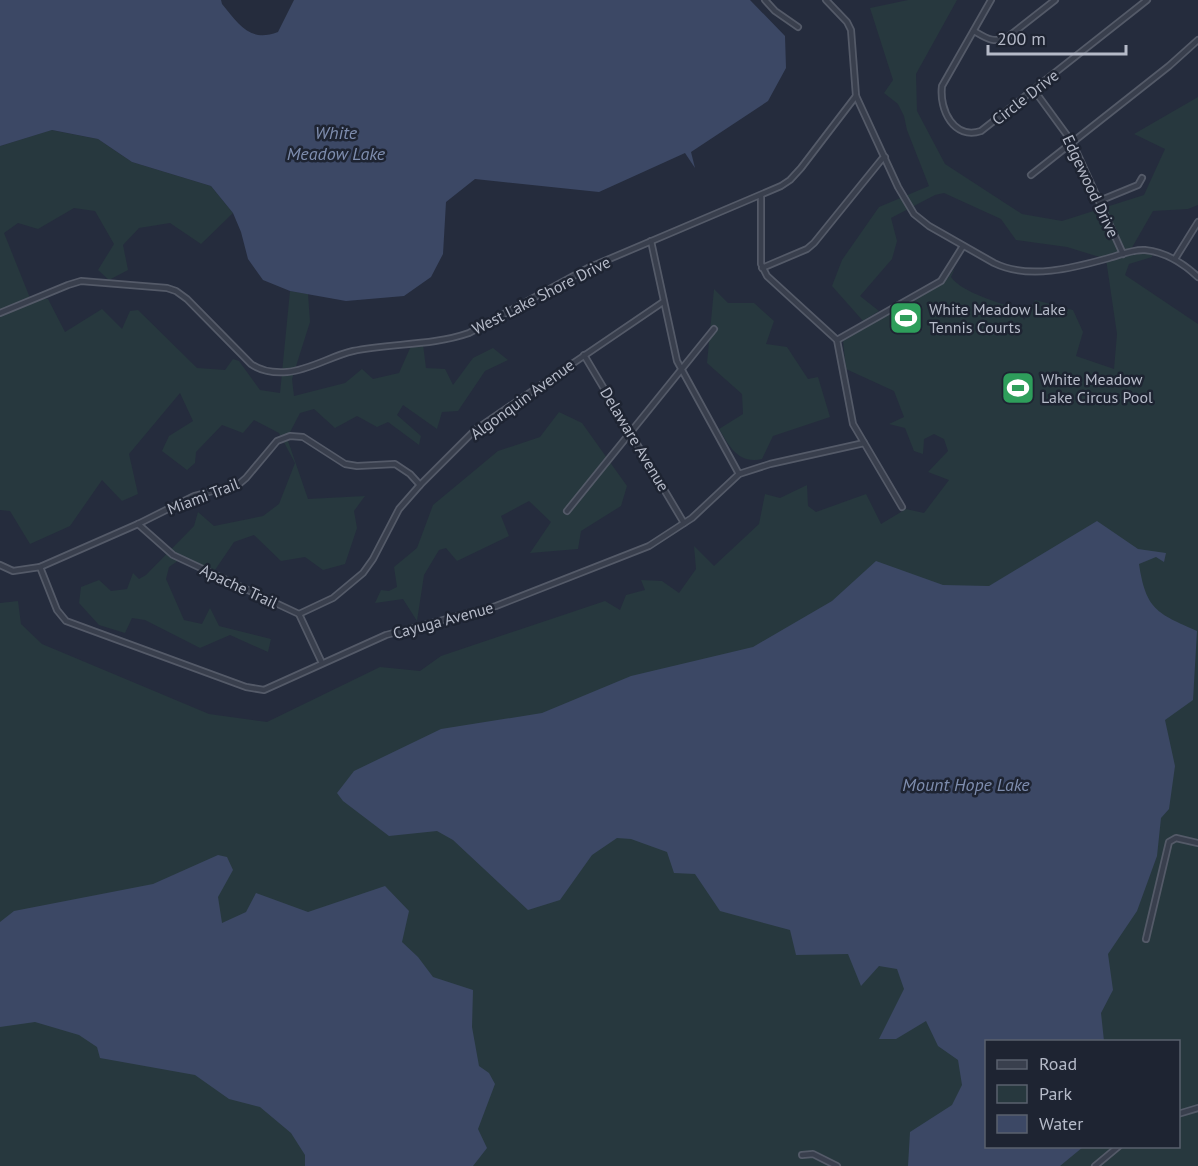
<svg xmlns="http://www.w3.org/2000/svg" width="1198" height="1166" font-family="'PT Sans',sans-serif">
<style>
.green{fill:#27383e;fill-rule:evenodd}
.water{fill:#3c4865}
.lines{fill:none;stroke-linecap:round;stroke-linejoin:round}
.minor-casing{stroke:#545a68;stroke-width:8}
.minor{stroke:#393f4d;stroke-width:4.5}
.labels{text-anchor:middle;dominant-baseline:central;stroke-width:5;stroke-linejoin:round;paint-order:stroke}
.street-label{font-size:16px;fill:#b5bac8;stroke:#1e2432}
.poi-label{font-size:16px;fill:#b5bac8;stroke:#1e2432;text-anchor:start}
.water-label{font-size:18px;font-style:italic;fill:#7e8dae;stroke:#1e2432}
</style>
<rect width="100%" height="100%" fill="#252c3d"/>
<!-- green -->
<g class="green">
<path d="M908,0h49l-41,74 1,37 28,53 77,50 40,7 82,-26 21,-46 -31,-15 64,-37v108l-10,4 -35,2 -23,40h22v6l-23,7 -4,11 73,49v842h-1198v-563l18,-2 3,23 21,20 167,70 58,8 113,-55 40,4 21,-15 164,-55 15,9 6,-15 19,-5 -4,-10 21,1 17,12 17,-24 -2,-23 20,20 45,-42 6,-30 15,4 27,-13 1,21 8,6 50,-18 15,30 25,-15 18,4 25,-33 -21,-8 20,-21 -4,-12 -10,-5 -10,5 -1,15 -9,-3 -9,-23 -16,-4 15,-7 -10,-26 -48,-22 -3,-28 103,-61 9,-12 -4,9c11,16 50,26 68,33l5,10 11,-20 38,10 10,22 -7,24 38,13 3,-35 -11,-75 -39,-12 -51,-7 -15,-21 -57,-26 -9,2 -44,23 6,23 -5,18 -32,37 19,15 -16,10 -31,-35 10,-26 37,-53 50,-21 -22,-56 -3,-14 -6,-12 -14,-11 9,-13 -23,-72zM986,1042h192v104h-192z"/>
<polygon points="51,130 98,139 132,162 211,186 233,213 201,244 170,223 139,228 123,245 128,270 109,280 98,270 114,244 95,211 74,208 38,229 18,223 4,233 30,298 48,299 65,332 102,309 122,329 130,311 138,310 197,368 225,370 233,359 239,361 260,390 280,393 290,291 308,294 310,322 292,379 294,396 345,383 362,369 373,379 399,373 411,346 423,344 426,368 445,369 453,385 473,358 493,348 508,360 485,371 458,411 442,412 437,429 403,405 397,415 421,436 419,445 388,422 377,427 357,416 335,428 314,409 300,413 287,438 308,499 365,496 354,511 357,528 345,564 323,570 305,557 281,561 254,535 234,542 215,570 179,560 169,567 166,579 184,620 202,624 210,608 219,626 271,639 268,652 230,635 200,648 145,620 132,618 125,633 99,625 79,603 81,587 99,580 111,591 127,589 133,573 139,579 146,575 194,526 198,512 214,526 263,516 279,504 295,463 279,433 254,420 243,433 222,425 196,452 195,463 187,470 162,451 169,436 193,421 180,393 129,454 138,494 122,501 102,480 70,526 30,544 10,511 0,510 0,146"/>
<path d="M714,289l14,14h26l20,18 -8,23 21,3 21,32 10,-2 12,40 -57,19 -11,23c-24,5 -32,-12 -43,-30l24,-15 -1,-20 -35,-31z"/>
<polygon points="559,412 582,423 627,486 621,506 581,531 578,549 530,553 551,522 529,501 501,516 509,536 457,561 446,548 439,550 424,575 417,621 403,599 375,603 381,590 389,591 397,587 394,567 417,548 433,505 498,451 540,437"/>
</g>
<!-- water -->
<g class="water">
<path d="M0,0h221l1,4c17,20 27,39 56,28l16,-32h456l35,36 1,32 -18,33 -77,51 4,16 -10,-15 -86,39 -124,-13 -29,23 -3,52 -12,23 -27,19 -58,5 -56,-10 -27,-11 -15,-21 -7,-27 -8,-19 -22,-27 -79,-24 -34,-23 -46,-9 -52,16z"/>
<path d="M1097,521l41,28 28,4 -2,9 -8,-5 -17,7c7,46 18,49 58,67l-4,69 -28,20 10,46 -6,43 -8,9 -4,38 -20,55 -29,43 5,36 -12,23 3,28 -118,1v104l97,1 -23,19h-152l2,-34 42,-27 10,-20 -4,-25 -20,-14 -12,-25 -30,18h-17l25,-50 -7,-20 -18,-3 -18,20 -13,-32 -52,1 -6,-25 -70,-19 -25,-37 -21,-1 -7,-21 -36,-13 -14,-1 -25,17 -32,45 -32,10 -75,-70 -16,-9 -48,5 -46,-35 -6,-8 17,-22 87,-42 101,-16 89,-37 122,-29 79,-46 44,-40 67,24 46,1z"/>
<polygon points="218,855 227,857 233,870 218,897 222,923 246,912 256,893 308,912 385,886 409,911 402,942 418,957 433,977 473,990 472,1027 479,1066 489,1073 495,1084 478,1129 487,1148 473,1166 305,1166 305,1155 291,1133 260,1107 229,1099 195,1075 100,1058 97,1047 79,1035 35,1022 0,1027 0,922 14,911 153,884"/>
</g>
<g class="lines">
<defs>
<g id="minor">
<polyline points="765,0 775,11 798,27"/>
<path d="M991,0l-49,86c-3,24 12,54 39,45l166,-131"/>
<path d="M974,31c12,7 20,13 34,6l47,-37"/>
<polyline points="1034,90 1072,142 1123,254"/>
<path d="M856,96l42,91 16,27 15,12 65,37c35,17 79,5 115,-5 11,-3 24,-9 36,-8 21,2 38,13 53,27"/>
<polyline points="1031,175 1169,66 1198,40"/>
<polyline points="761,196 761,264 767,276 837,340 853,424 902,507"/>
<polyline points="1099,201 1138,185 1142,178"/>
<polyline points="651,241 677,361 739,474"/>
<polyline points="1175,259 1198,222"/>
<polyline points="762,268 807,249 814,243 882,159 885,157"/>
<path d="M0,313l68,-28 13,-4 86,7 9,3 11,8 64,65c10,7 23,9 36,8 23,-2 44,-16 66,-21 38,-8 79,-5 116,-18l119,-65 193,-82 9,-6 11,-12 55,-72 -5,-66 -4,-8 -21,-22"/>
<polyline points="837,340 941,281 963,246"/>
<polyline points="584,355 684,523"/>
<polyline points="567,511 714,329"/>
<polyline points="138,524 173,555 299,614 322,663"/>
<polyline points="0,565 13,571 40,567 138,524 194,496 239,484 246,478 277,441 290,436 303,437 345,464 357,466 395,464 410,474 420,485"/>
<polyline points="40,567 57,610 66,621 246,687 264,690 386,635 496,606 649,546 692,518 739,474 770,464 864,443"/>
<polyline points="299,614 333,598 363,573 373,559 399,509 420,485 475,430 663,302"/>
<polyline points="1146,939 1169,842 1176,838 1198,843"/>
<polyline points="1178,1114 1198,1108"/>
<polyline points="802,1155 813,1154 837,1166"/>
<polyline points="1095,1166 1119,1146"/>
</g>
</defs>
<!-- minor casing -->
<use href="#minor" class="minor-casing"/>
<!-- minor -->
<use href="#minor" class="minor"/>
</g>
<!-- icons -->
<defs>
<symbol id="stadium-square" viewBox="-11 -11 22 22"><rect x="-9" y="-9" width="18" height="18" rx="4" fill="#2e9e5b" stroke="#1e2432"/><path d="M0-5a6.5 5 0 1 0 0 10a6.5 5 0 1 0 0-10ZM-3.5-1.8h7v3.6h-7Z" fill="#fff"/></symbol>
</defs>
<g fill-rule="evenodd">
<use href="#stadium-square" x="887" y="299" width="38" height="38"/>
<use href="#stadium-square" x="999" y="369" width="38" height="38"/>
</g>
<g class="labels">
<!-- street labels -->
<g class="street-label">
<text transform="translate(1025 97) rotate(-38)">Circle Drive</text>
<text transform="translate(1091 186) rotate(65)">Edgewood Drive</text>
<text transform="translate(541 295) rotate(-27)">West Lake Shore Drive</text>
<text transform="translate(522 399) rotate(-36)">Algonquin Avenue</text>
<text transform="translate(635 439) rotate(59)">Delaware Avenue</text>
<text transform="translate(203 496) rotate(-21)">Miami Trail</text>
<text transform="translate(239 586) rotate(25)">Apache Trail</text>
<text transform="translate(443 620) rotate(-15)">Cayuga Avenue</text>
</g>
<!-- poi labels -->
<g class="poi-label">
<text x="929" y="309">White Meadow Lake<tspan x="929" dy="18">Tennis Courts</tspan></text>
<text x="1041" y="379">White Meadow<tspan x="1041" dy="18">Lake Circus Pool</tspan></text>
</g>
<!-- water labels -->
<g class="water-label">
<text x="336" y="132">White<tspan x="336" dy="21">Meadow Lake</tspan></text>
<text x="966" y="784">Mount Hope Lake</text>
</g>
</g>
<!-- legend -->
<rect x="985" y="1040" width="195" height="108" fill="#1e2432" stroke="#5a606e" stroke-width="1.5"/>
<rect x="997" y="1060" width="30" height="9" fill="#393f4d" stroke="#5a606e" stroke-width="1.5"/>
<text x="1039" y="1070" font-size="18" fill="#b5bac8">Road</text>
<rect x="997" y="1085" width="30" height="18" fill="#27383e" stroke="#5a606e" stroke-width="1.5"/>
<text x="1039" y="1100" font-size="18" fill="#b5bac8">Park</text>
<rect x="997" y="1115" width="30" height="18" fill="#3c4865" stroke="#5a606e" stroke-width="1.5"/>
<text x="1039" y="1130" font-size="18" fill="#b5bac8">Water</text>
<!-- scale -->
<path d="M988 45v9h138v-9" fill="none" stroke="#b5bac8" stroke-width="3"/>
<text x="997" y="45" font-size="18" fill="#b5bac8" stroke="#1e2432" stroke-width="4.5" paint-order="stroke">200 m</text>
</svg>
